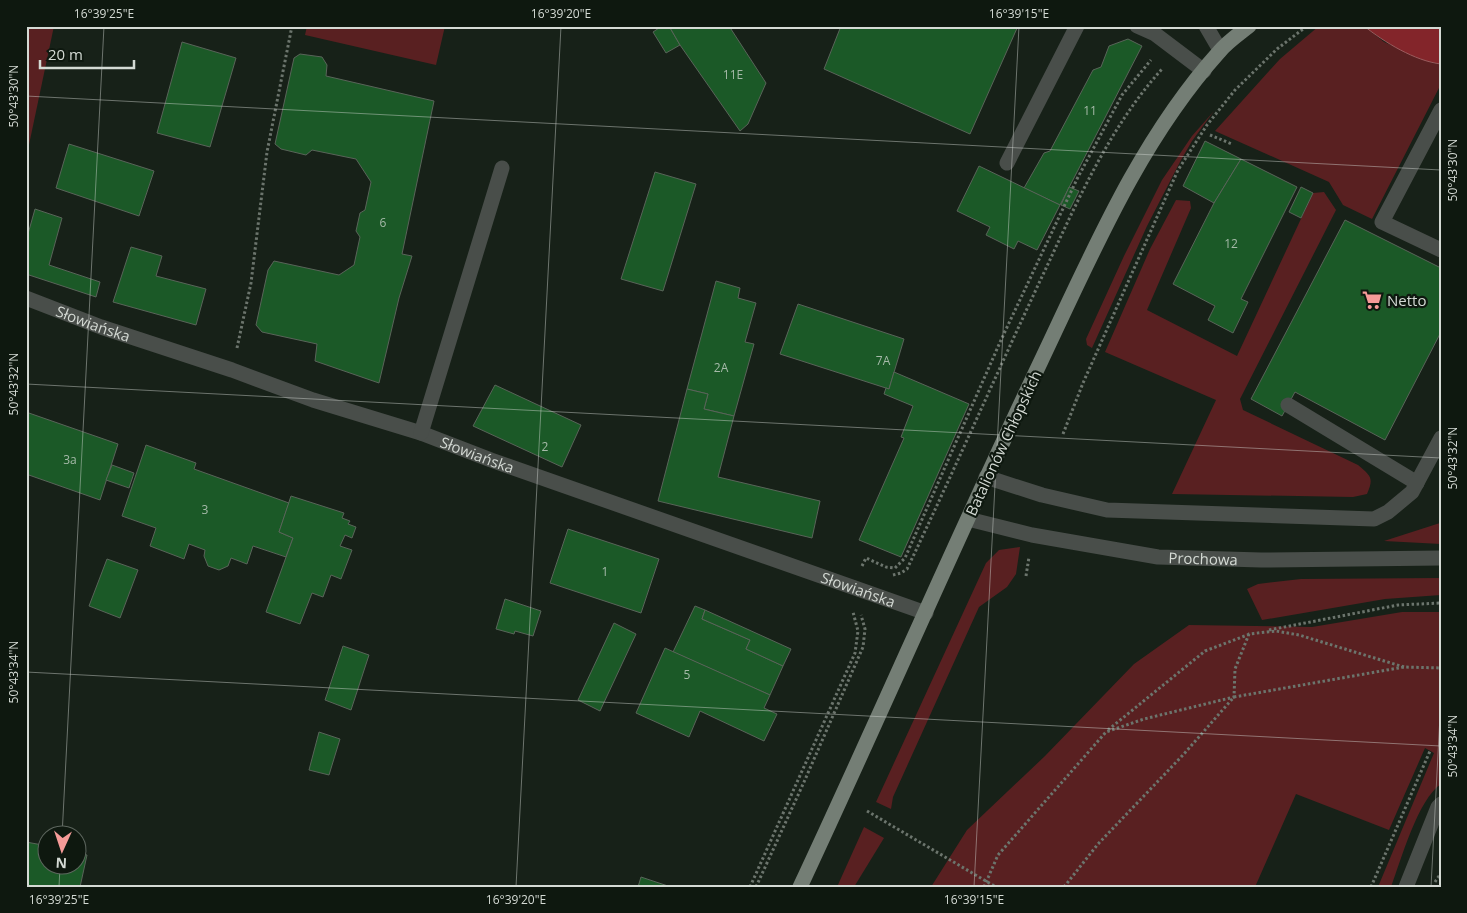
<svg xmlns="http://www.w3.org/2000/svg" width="1467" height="913" viewBox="0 0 1467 913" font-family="'Open Sans',sans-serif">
  <rect width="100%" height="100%" fill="#172118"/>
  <!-- green -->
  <g fill="#592021">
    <polygon points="26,26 54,26 26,159"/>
    <polygon points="307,26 445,26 436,65 305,35"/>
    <polygon points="1319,26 1364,26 1384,42 1432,63 1441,64 1441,84 1372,219 1343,205 1329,182 1215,131 1280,59"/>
    <polygon points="1214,111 1192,141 1181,160 1147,226 1092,348 1087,345 1086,339 1124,256 1162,180 1192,136"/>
    <path d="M1324 192 1336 210 1240 399 1243 410 1358 465C1371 476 1374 478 1367 494L1353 497 1172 494 1216 400 1105 352 1150 249 1176 200 1190 201 1191 208 1147 310 1237 356 1313 193Z"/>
    <polygon points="1440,523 1441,544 1384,541"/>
    <polygon points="1020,547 1016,574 1007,587 979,607 893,797 891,809 876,802 986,563 999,550"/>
    <polygon points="1441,578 1441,595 1385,599 1262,620 1247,589 1258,584 1301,579"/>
    <path d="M1402 612H1441V784C1418 799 1401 860 1391 887H1378L1434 753 1425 748 1389 830 1296 794 1255 887H931L967 830 1045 756 1134 664 1189 625 1312 627Z"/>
    <polygon points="864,827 884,838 854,887 837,887"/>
  </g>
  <!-- water -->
  <path fill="#83252a" stroke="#9b5b5d" d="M1364 26H1441V64C1415 61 1384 42 1364 26Z"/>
  <!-- building -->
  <g fill="#1b5927" stroke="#596459">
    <polygon points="662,26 669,26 680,45 666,53 653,32"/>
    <polygon points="669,26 729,26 766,83 748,124 740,131 680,45"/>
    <polygon points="841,26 1018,26 970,134 824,69"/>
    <polygon points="1128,39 1142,46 1060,205 1024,188 1044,153 1050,151 1093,70 1101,67 1109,46"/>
    <polygon points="182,42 236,58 210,147 157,133"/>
    <polygon points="300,54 322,57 327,65 326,76 434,101 402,254 412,256 399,298 379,383 315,361 317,344 262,332 256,325 268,270 274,261 339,275 354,265 360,237 356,231 360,213 365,210 371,182 356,159 312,150 306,155 281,149 275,144 294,58"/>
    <polygon points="1205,141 1241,159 1214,203 1183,186"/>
    <polygon points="69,144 154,171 139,216 56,188"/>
    <polygon points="1241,159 1297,187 1241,299 1248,302 1233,333 1208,320 1215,306 1173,284 1214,203"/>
    <polygon points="979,166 1060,205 1037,250 1018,241 1014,249 986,235 990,227 957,211"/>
    <polygon points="655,172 696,184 663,291 621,279"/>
    <polygon points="1069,187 1079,191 1070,209 1061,205"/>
    <polygon points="1301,187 1313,193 1301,218 1289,212"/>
    <polygon points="35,209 62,218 49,265 100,282 96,297 26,274 26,241"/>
    <polygon points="1345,220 1441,268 1441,332 1385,440 1295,392 1282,416 1251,399"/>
    <polygon points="131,247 162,256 156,276 206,289 196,325 113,302"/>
    <polygon points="716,281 740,288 738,298 756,303 745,342 754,344 734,416 704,409 708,394 687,389"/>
    <polygon points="798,304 904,339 889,389 780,354"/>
    <polygon points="894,372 969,404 901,557 859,540 904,438 901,437 913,406 884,394 886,388 889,389"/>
    <polygon points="495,385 581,425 562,467 473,426"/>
    <polygon points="687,389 708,394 704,409 734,416 718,477 820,501 812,538 658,501"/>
    <polygon points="26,412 118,444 100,500 26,474"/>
    <polygon points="146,445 196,463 194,469 289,503 279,532 293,538 286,557 253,546 247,564 231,558 228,566 219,570 208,566 204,556 205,550 189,544 184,559 150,546 156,528 122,516"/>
    <polygon points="112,465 134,473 129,488 106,480"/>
    <polygon points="291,496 344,513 342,518 350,521 348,524 356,527 352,538 345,535 340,546 352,550 341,579 331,575 323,597 312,593 300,624 266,612 293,538 279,532"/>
    <polygon points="568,529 659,559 641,613 550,583"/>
    <polygon points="107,559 138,570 120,618 89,606"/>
    <polygon points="505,599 541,611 533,636 515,631 514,634 496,629"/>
    <polygon points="695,606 705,610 702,619 750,640 746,649 783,666 770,695 673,652"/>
    <polygon points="705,610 791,649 783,666 746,649 750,640 702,619"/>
    <polygon points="614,623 636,634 600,711 578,700"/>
    <polygon points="343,646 369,655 351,710 325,700"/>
    <polygon points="665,648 770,695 764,708 777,714 764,741 700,711 689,737 636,713"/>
    <polygon points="319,732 340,739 329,775 309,770"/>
    <polygon points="26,842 48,846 48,866 78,866 78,853 87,855 80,887 26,887"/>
    <polygon points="641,877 671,887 638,887"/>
  </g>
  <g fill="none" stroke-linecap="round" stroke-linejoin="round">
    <!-- path -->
    <g stroke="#6c756d" stroke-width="3" stroke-dasharray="2.5 2.5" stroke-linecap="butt">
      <polyline points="1210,135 1232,144"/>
      <polyline points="237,348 251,283 267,152 292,26"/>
      <polyline points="1063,434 1083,383 1178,170 1207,125 1235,90 1277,49 1307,26"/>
      <polyline points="862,566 866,558 886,567 895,568 905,558 1001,340 1077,179 1122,95 1151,60"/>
      <path d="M893 575 901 573 907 569C953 473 995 377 1040 281 1075 207 1107 130 1162 69"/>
      <polyline points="1026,576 1029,557"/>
      <polyline points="1269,630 1398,605 1441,603"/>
      <polyline points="1108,730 1205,651 1250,634"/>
      <polyline points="867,811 996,887"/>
      <polyline points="1435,882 1441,873"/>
      <polyline points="750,887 855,653 858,631 853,612"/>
      <polyline points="756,887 804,782 863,647 865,629 861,615"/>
      <polyline points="984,887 998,855 1106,732 1144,719 1234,697 1235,669 1249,634 1276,631 1299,635 1404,667"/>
      <polyline points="1064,887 1098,844 1183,755 1234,697 1404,667 1441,668"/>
      <polyline points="1371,887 1430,751"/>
    </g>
    <!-- minor -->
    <g stroke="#494e4a" stroke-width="15">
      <polyline points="1137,26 1155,34 1204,71"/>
      <polyline points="1206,26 1220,50"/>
      <polyline points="1441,110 1382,222 1441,250"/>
      <polyline points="1007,163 1077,26"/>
      <path id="s1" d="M26 298 101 327 232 370 313 400 421 433 491 460 926 613"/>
      <polyline points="1288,405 1417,483"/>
      <polyline points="421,433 502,168"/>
      <polyline points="986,477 1042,495 1107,510 1374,519 1388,512 1412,492 1441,438"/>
      <path id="s2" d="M968 519 1032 535 1158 557 1261 560 1441 558"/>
      <polyline points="1406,887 1438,807 1441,804"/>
    </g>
    <!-- major -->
    <path stroke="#747e75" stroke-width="15" d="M800 887C882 712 958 535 1041 361 1092 254 1139 141 1219 52 1227 42 1239 34 1249 26"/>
  </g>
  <!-- ticks -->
  <path fill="none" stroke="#d4dad4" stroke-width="1" stroke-opacity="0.45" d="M26 96 1441 170M26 384 1441 458M26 672 1441 746M62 836 104 26M59 887 60 866M516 887 561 26M974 887 1019 26M1431 887 1441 697"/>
  <!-- icons -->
  <defs>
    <symbol id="supermarket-bare" viewBox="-9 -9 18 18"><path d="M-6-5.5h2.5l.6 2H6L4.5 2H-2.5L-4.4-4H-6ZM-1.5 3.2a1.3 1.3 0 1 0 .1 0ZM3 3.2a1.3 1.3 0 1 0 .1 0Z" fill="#f59b98" stroke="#0e180f" stroke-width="2.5" paint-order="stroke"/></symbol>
  </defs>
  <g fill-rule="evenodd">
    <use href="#supermarket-bare" x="1358" y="286" width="28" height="28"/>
  </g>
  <g text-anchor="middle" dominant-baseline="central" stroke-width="4.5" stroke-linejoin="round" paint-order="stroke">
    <!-- number labels -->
    <g font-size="12" fill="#a6baa9">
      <text x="733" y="74">11E</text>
      <text x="1090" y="110">11</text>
      <text x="383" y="222">6</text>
      <text x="1231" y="243">12</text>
      <text x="883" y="360">7A</text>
      <text x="721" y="367">2A</text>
      <text x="545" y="446">2</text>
      <text x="70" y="459">3a</text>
      <text x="205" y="509">3</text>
      <text x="605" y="571">1</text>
      <text x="687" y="674">5</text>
    </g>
    <!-- poi labels -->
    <g font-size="15" fill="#d4dad4" stroke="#0e180f" text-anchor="start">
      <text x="1387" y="300">Netto</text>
    </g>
    <!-- street labels -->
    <g font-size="15" fill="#d4dad4" stroke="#0e180f">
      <text stroke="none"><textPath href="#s1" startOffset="72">Słowiańska</textPath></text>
      <text transform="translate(1003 443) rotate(-65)">Batalionów Chłopskich</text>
      <text stroke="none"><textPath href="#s1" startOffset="478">Słowiańska</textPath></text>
      <text stroke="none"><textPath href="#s2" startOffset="239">Prochowa</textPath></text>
      <text stroke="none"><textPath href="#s1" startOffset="882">Słowiańska</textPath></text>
    </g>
  </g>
  <!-- border -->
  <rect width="1467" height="913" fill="none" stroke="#0e180f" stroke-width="55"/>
  <!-- north arrow -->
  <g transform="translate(62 850) rotate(183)"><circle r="24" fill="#0e180f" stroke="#5d665e"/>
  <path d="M0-4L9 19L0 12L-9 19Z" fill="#f59b98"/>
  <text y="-8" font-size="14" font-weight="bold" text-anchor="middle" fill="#d4dad4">N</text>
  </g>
  <!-- scale -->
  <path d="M40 60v8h94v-8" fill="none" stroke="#d4dad4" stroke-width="2.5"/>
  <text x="48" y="60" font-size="15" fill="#d4dad4" stroke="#0e180f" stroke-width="4" paint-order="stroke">20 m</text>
  <rect x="28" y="28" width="1412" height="858" fill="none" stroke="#d4dad4" stroke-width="2"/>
  <g font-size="12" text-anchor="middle" fill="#d4dad4">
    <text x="104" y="18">16°39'25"E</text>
    <text x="561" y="18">16°39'20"E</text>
    <text x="1019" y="18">16°39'15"E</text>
    <text transform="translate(14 96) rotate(-90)" y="4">50°43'30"N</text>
    <text transform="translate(1453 170) rotate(-90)" y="4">50°43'30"N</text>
    <text transform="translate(14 384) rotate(-90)" y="4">50°43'32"N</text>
    <text transform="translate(1453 458) rotate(-90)" y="4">50°43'32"N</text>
    <text transform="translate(14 672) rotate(-90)" y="4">50°43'34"N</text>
    <text transform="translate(1453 746) rotate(-90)" y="4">50°43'34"N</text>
    <text x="59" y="904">16°39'25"E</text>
    <text x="516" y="904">16°39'20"E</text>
    <text x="974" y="904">16°39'15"E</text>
  </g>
</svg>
